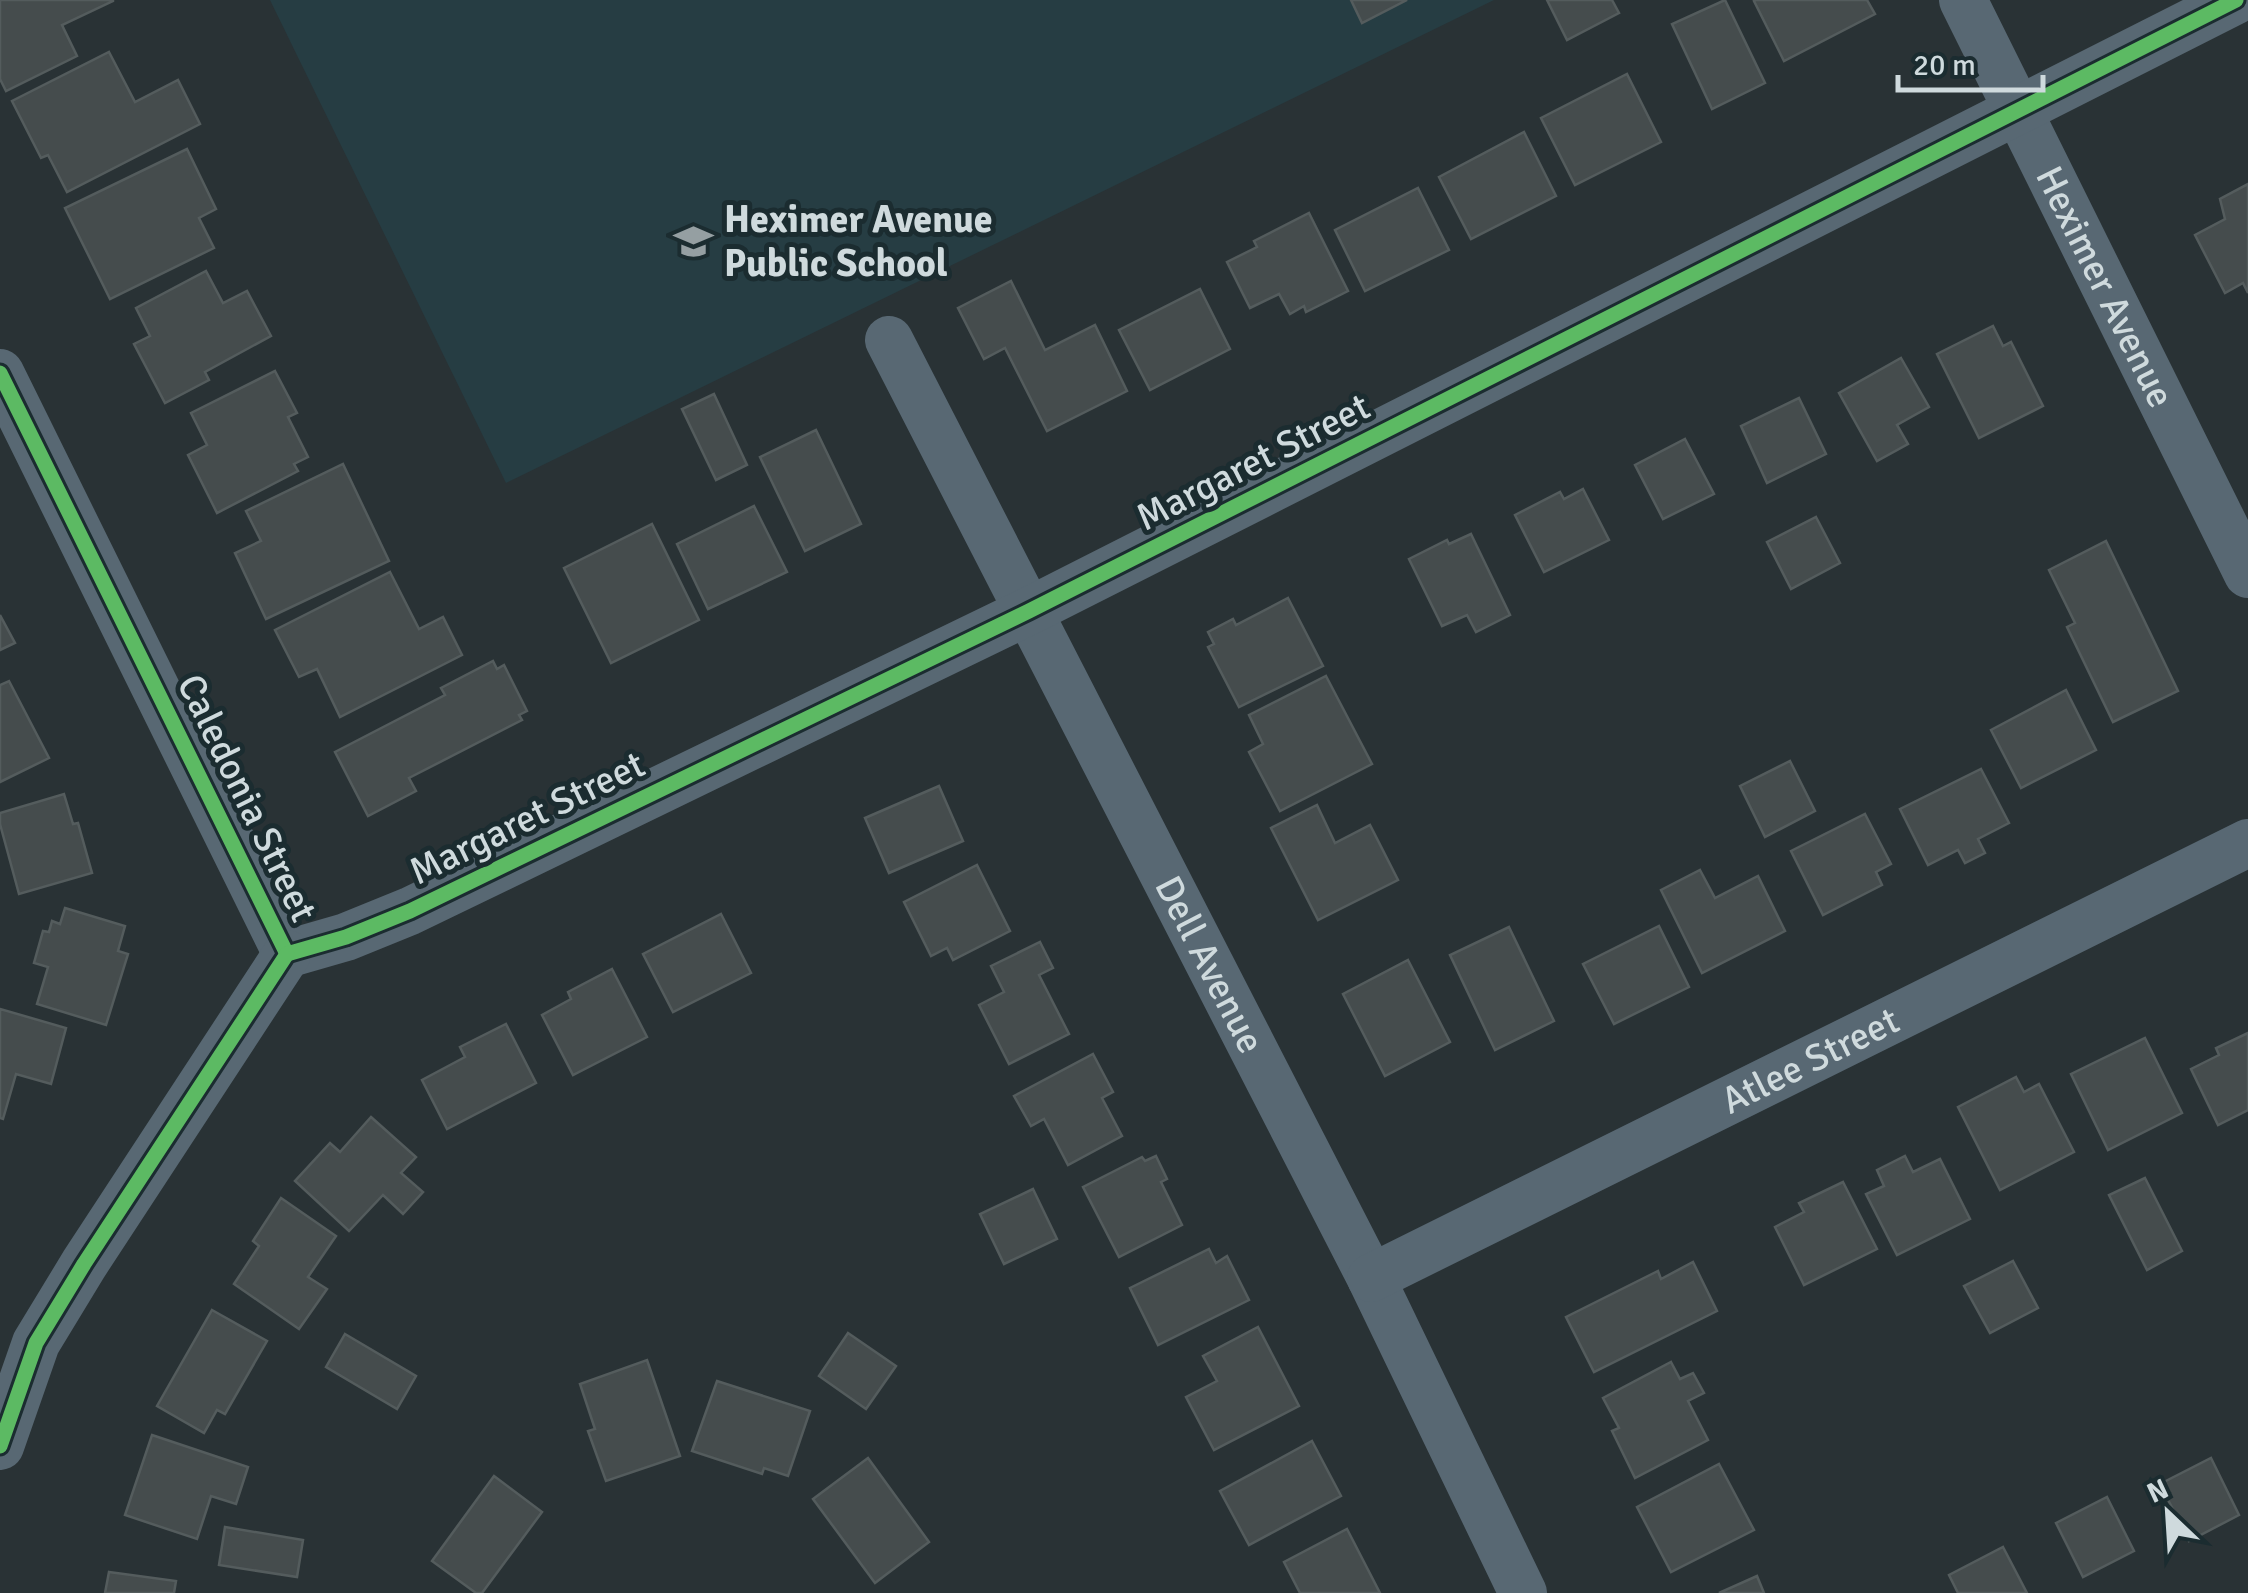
<svg xmlns="http://www.w3.org/2000/svg" width="2248" height="1593" viewBox="0 0 2248 1593" font-family="Signika,sans-serif">
  <rect width="100%" height="100%" fill="#293235"/>
  <!-- built -->
  <polygon fill="#263d43" points="270,0 1494,0 506,483"/>
  <!-- building -->
  <g fill="#454c4d" stroke="#545c5d" stroke-width="2.5">
    <polygon points="0,0 113,0 113,1 62,25 77,56 6,91 0,79"/>
    <polygon points="1351,0 1407,0 1362,23"/>
    <polygon points="1547,0 1612,0 1619,13 1567,40"/>
    <polygon points="1725,0 1765,83 1712,109 1672,24"/>
    <polygon points="1756,0 1867,0 1875,14 1784,61 1754,1"/>
    <polygon points="109,52 135,102 178,80 200,124 67,192 48,155 41,158 12,101"/>
    <polygon points="1627,74 1661,142 1575,185 1541,118"/>
    <polygon points="1524,132 1556,196 1471,239 1439,177"/>
    <polygon points="187,149 216,209 199,218 214,248 110,299 65,208"/>
    <polygon points="2248,184 2248,293 2243,283 2225,293 2195,235 2225,219 2220,199"/>
    <polygon points="1418,188 1449,250 1365,291 1335,230"/>
    <polygon points="1309,213 1348,291 1306,312 1304,306 1290,314 1279,294 1250,308 1227,262 1257,247 1254,241"/>
    <polygon points="206,271 223,303 247,291 271,336 205,372 209,380 165,403 134,344 150,336 136,308"/>
    <polygon points="1011,281 1045,350 1095,325 1127,391 1047,431 1005,348 984,359 958,308"/>
    <polygon points="1200,289 1230,349 1150,390 1119,330"/>
    <polygon points="1993,326 2003,346 2011,342 2043,406 1979,438 1937,354"/>
    <polygon points="1901,358 1929,407 1897,425 1908,444 1877,461 1839,393"/>
    <polygon points="275,371 297,413 288,417 308,457 294,464 298,471 217,513 188,455 207,445 191,413"/>
    <polygon points="714,394 747,465 716,480 682,409"/>
    <polygon points="1799,398 1826,454 1767,483 1741,426"/>
    <polygon points="816,430 861,524 805,551 760,457"/>
    <polygon points="1685,439 1714,494 1663,519 1635,465"/>
    <polygon points="343,464 389,561 266,619 235,553 261,541 246,511"/>
    <polygon points="1583,489 1609,540 1544,572 1515,515 1560,492 1564,499"/>
    <polygon points="754,506 787,572 708,609 677,544"/>
    <polygon points="1816,517 1840,563 1791,589 1767,542"/>
    <polygon points="652,524 699,620 611,663 564,568"/>
    <polygon points="1471,534 1510,615 1476,632 1467,615 1442,626 1409,559 1447,540 1449,544"/>
    <polygon points="2106,541 2178,691 2113,722 2067,627 2075,623 2049,570"/>
    <polygon points="390,572 419,629 443,617 462,655 340,717 317,669 299,677 275,630"/>
    <polygon points="1288,598 1323,666 1239,707 1208,647 1214,644 1208,632 1233,619 1236,625"/>
    <polygon points="0,615 15,643 0,650"/>
    <polygon points="493,661 497,669 504,665 527,711 519,715 522,720 409,778 416,791 368,816 335,752 445,695 441,688"/>
    <polygon points="1326,676 1372,764 1280,811 1249,752 1263,744 1249,715"/>
    <polygon points="9,681 49,758 0,782 0,685"/>
    <polygon points="2066,690 2096,750 2021,788 1991,730"/>
    <polygon points="1790,761 1815,811 1765,837 1740,786"/>
    <polygon points="1981,769 2009,823 1978,839 1985,853 1965,863 1958,850 1928,865 1900,809"/>
    <polygon points="939,786 963,841 889,873 865,818"/>
    <polygon points="64,794 73,824 78,823 92,873 19,894 0,824 0,813"/>
    <polygon points="1317,805 1335,843 1370,825 1398,880 1318,920 1271,828"/>
    <polygon points="1865,814 1891,864 1876,872 1882,885 1823,915 1791,851"/>
    <polygon points="977,865 1010,931 953,960 947,948 931,956 904,902"/>
    <polygon points="1700,870 1715,898 1758,876 1785,931 1702,973 1661,890"/>
    <polygon points="65,908 125,926 118,951 128,954 106,1025 37,1004 48,967 34,963 43,931 49,932 52,921 60,924"/>
    <polygon points="721,914 751,973 673,1012 643,954"/>
    <polygon points="1659,926 1689,987 1614,1024 1583,964"/>
    <polygon points="1509,927 1554,1021 1495,1050 1450,955"/>
    <polygon points="1040,942 1053,968 1039,975 1069,1034 1009,1064 979,1005 1004,992 991,966"/>
    <polygon points="1408,960 1450,1042 1385,1076 1343,994"/>
    <polygon points="612,969 647,1037 573,1075 542,1015 571,999 568,992"/>
    <polygon points="0,1009 66,1028 51,1084 16,1074 3,1119 0,1118"/>
    <polygon points="506,1024 536,1083 447,1129 422,1080 465,1057 460,1047"/>
    <polygon points="2248,1033 2248,1110 2218,1125 2191,1069 2219,1055 2216,1048"/>
    <polygon points="2145,1038 2182,1113 2108,1150 2071,1074"/>
    <polygon points="1093,1054 1113,1092 1102,1098 1122,1136 1068,1165 1044,1119 1031,1126 1014,1096"/>
    <polygon points="2016,1077 2024,1092 2039,1084 2074,1152 2000,1190 1958,1107"/>
    <polygon points="371,1117 416,1157 401,1173 423,1192 403,1214 383,1195 349,1231 295,1181 330,1143 340,1152"/>
    <polygon points="1156,1156 1167,1179 1161,1182 1182,1225 1119,1257 1083,1187 1142,1157 1145,1161"/>
    <polygon points="1905,1156 1913,1172 1940,1159 1970,1219 1897,1255 1866,1194 1884,1186 1877,1170"/>
    <polygon points="2145,1178 2182,1251 2147,1270 2109,1195"/>
    <polygon points="1843,1182 1877,1249 1804,1285 1775,1227 1804,1212 1799,1203"/>
    <polygon points="1033,1189 1057,1239 1004,1264 980,1214"/>
    <polygon points="281,1198 336,1236 308,1277 327,1289 299,1329 234,1284 259,1246 253,1241"/>
    <polygon points="1209,1249 1216,1263 1227,1256 1249,1300 1158,1345 1130,1288"/>
    <polygon points="2013,1261 2038,1308 1990,1333 1964,1286"/>
    <polygon points="1693,1262 1717,1311 1594,1372 1566,1317 1658,1271 1661,1279"/>
    <polygon points="212,1310 267,1341 225,1414 217,1410 204,1433 157,1406"/>
    <polygon points="1258,1327 1299,1406 1214,1450 1186,1397 1217,1381 1203,1356"/>
    <polygon points="848,1333 896,1366 866,1409 819,1376"/>
    <polygon points="345,1334 416,1376 397,1409 326,1367"/>
    <polygon points="647,1360 680,1456 606,1481 588,1431 595,1429 580,1384"/>
    <polygon points="1671,1362 1680,1379 1693,1373 1704,1393 1688,1401 1708,1440 1635,1478 1612,1431 1619,1428 1603,1398"/>
    <polygon points="717,1381 810,1411 788,1476 764,1468 762,1474 692,1451"/>
    <polygon points="152,1435 248,1467 236,1504 211,1496 197,1539 125,1515"/>
    <polygon points="1312,1441 1341,1496 1249,1545 1220,1491"/>
    <polygon points="868,1458 929,1542 875,1583 813,1499"/>
    <polygon points="2211,1458 2239,1515 2189,1541 2160,1484"/>
    <polygon points="1719,1464 1754,1530 1671,1572 1637,1507"/>
    <polygon points="494,1476 542,1512 482,1593 476,1593 432,1561"/>
    <polygon points="2107,1497 2134,1551 2083,1577 2056,1523"/>
    <polygon points="225,1527 303,1540 297,1577 219,1565"/>
    <polygon points="1347,1529 1380,1593 1300,1593 1284,1562"/>
    <polygon points="2003,1547 2027,1593 1958,1593 1949,1575"/>
    <polygon points="109,1572 176,1581 174,1593 105,1593"/>
    <polygon points="1757,1576 1764,1593 1719,1593"/>
  </g>
  <g fill="none" stroke-linecap="round" stroke-linejoin="round">
    <!-- street -->
    <g stroke="#586873" stroke-width="48">
      <path id="s1" d="M1963 0 2248 574"/>
      <path id="s2" d="M889 340 1371 1278 1523 1593"/>
      <polyline points="0,373 287,954"/>
      <polyline points="287,954 346,937 410,911 1029,611 2236,0"/>
      <path id="s3" d="M1371 1278 2248 843"/>
      <polyline points="0,1446 36,1343 84,1264 287,954"/>
    </g>
    <defs>
      <g id="cycleway">
        <polyline points="0,373 287,954"/>
        <polyline points="287,954 346,937 410,911 1029,611 2236,0"/>
        <polyline points="0,1446 36,1343 84,1264 287,954"/>
      </g>
    </defs>
    <!-- cycleway casing -->
    <use href="#cycleway" stroke="#1b2c30" stroke-width="21"/>
    <!-- cycleway -->
    <use href="#cycleway" stroke="#5cba63" stroke-width="15"/>
  </g>
  <!-- icons -->
  <defs>
    <symbol id="school-bare" viewBox="-9 -9 18 18"><path d="M0-5L7-2L0 1L-7-2ZM-4 1L0 2.5L4 1V4Q0 6-4 4Z" fill="#959fa2" stroke="#1b2c30" stroke-width="2.5" paint-order="stroke"/></symbol>
  </defs>
  <g fill-rule="evenodd">
    <use href="#school-bare" x="666" y="214" width="55" height="55"/>
  </g>
  <g text-anchor="middle" dominant-baseline="central" stroke-width="10" stroke-linejoin="round" paint-order="stroke">
    <!-- poi labels -->
    <g font-size="38" font-weight="bold" fill="#cfdadd" stroke="#1b2c30" text-anchor="start">
      <text x="724" y="219">Heximer Avenue<tspan x="724" dy="44">Public School</tspan></text>
    </g>
    <!-- street labels -->
    <g font-size="38" fill="#cfdadd" stroke="#1b2c30">
      <text stroke="none"><textPath href="#s1" startOffset="320">Heximer Avenue</textPath></text>
      <text transform="translate(1253 462) rotate(-27)">Margaret Street</text>
      <text transform="translate(247 798) rotate(64)">Caledonia Street</text>
      <text transform="translate(527 818) rotate(-26)">Margaret Street</text>
      <text stroke="none"><textPath href="#s2" startOffset="702">Dell Avenue</textPath></text>
      <text stroke="none"><textPath href="#s3" startOffset="490">Atlee Street</textPath></text>
    </g>
  </g>
  <!-- north arrow -->
  <g transform="translate(2168 1513) rotate(335)" stroke="#1b2c30" stroke-width="8" paint-order="stroke">
  <path d="M0-8L18 38L0 25L-18 38Z" fill="#cfdadd"/>
  <text y="-15" font-size="28" font-weight="bold" text-anchor="middle" fill="#cfdadd">N</text>
  </g>
  <!-- scale -->
  <path d="M1898 75v15h145v-15" fill="none" stroke="#cfdadd" stroke-width="5"/>
  <text x="1913" y="75" font-size="30" fill="#cfdadd" stroke="#1b2c30" stroke-width="8" paint-order="stroke">20 m</text>
</svg>
